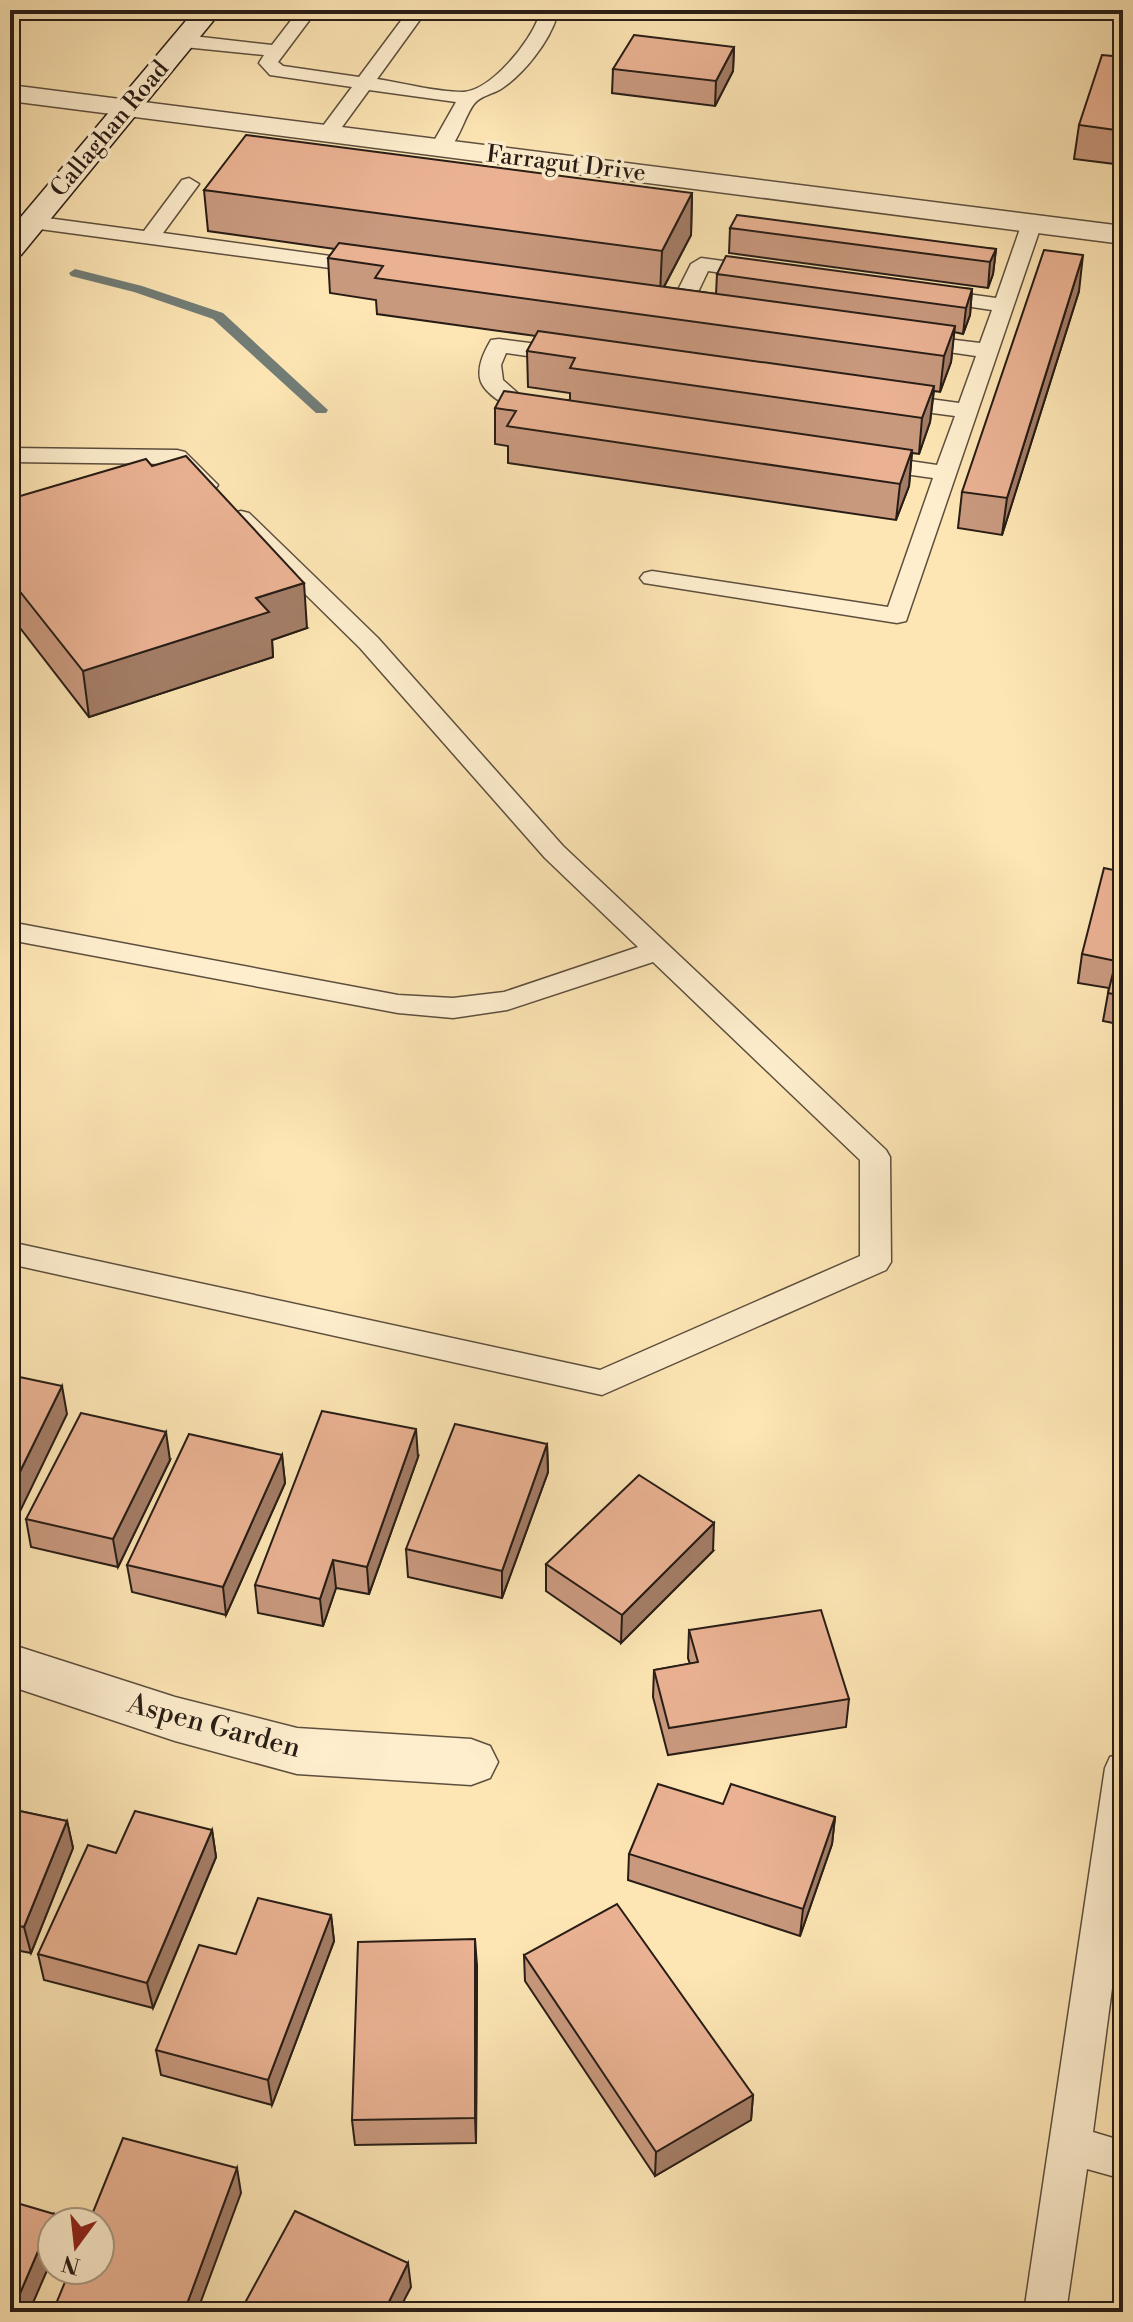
<svg xmlns="http://www.w3.org/2000/svg" width="1133" height="2322" viewBox="0 0 1133 2322" font-family="'Libre Bodoni',serif">
  <rect width="100%" height="100%" fill="#fde5b4"/>
  <filter id="stains"><feTurbulence type="fractalNoise" baseFrequency=".0025" numOctaves="4"/><feColorMatrix values="0 0 0 0 .2 0 0 0 0 .09 0 0 0 0 .02 0 0 0 .5 -.17"/></filter>
  <radialGradient id="worn" r=".72"><stop offset=".6" stop-color="#630" stop-opacity="0"/><stop offset="1" stop-color="#630" stop-opacity=".3"/></radialGradient>
  <g fill="none" stroke-linecap="round" stroke-linejoin="round">
    <!-- stream -->
    <polygon fill="#727d77" fill-rule="evenodd" points="75,269 142,286 223,313 328,410 326,413 316,413 213,319 134,292 71,276 69,273"/>
    <defs>
      <g id="service">
        <path d="M299 10H317L278 62 283 66 359 77 409 10H427L377 79C404 83 435 92 463 92 491 91 531 41 539 16L535 10H553L557 16C549 42 524 74 501 89 493 94 480 96 474 104 463 118 458 149 440 154L430 148 456 102 369 90 334 138 327 140 317 134 352 87 270 75 259 63 264 55 184 47 175 41 184 35 272 45Z"/>
        <polygon points="189,178 199,184 163,233 367,261 377,267 367,273 32,228 22,222 32,216 144,231 182,180"/>
        <polygon points="1032,217 1042,223 906,621 897,623 644,583 640,578 644,573 652,571 888,607 933,478 869,469 861,467 858,462 861,457 869,455 937,465 955,416 894,408 883,401 894,394 959,403 976,356 914,347 903,341 914,335 980,343 992,310 931,301 920,295 931,289 996,298 1022,223"/>
        <polygon points="701,258 760,266 770,272 760,278 708,271 687,315 671,315 668,310 691,264"/>
        <path d="M499 339 569 348 580 355 569 362 506 353 501 365 503 380 520 395 545 406 548 411 545 416C528 420 488 399 481 382 476 368 484 352 491 340Z"/>
        <polygon points="10,448 177,450 185,452 218,485 214,490 198,490 171,464 10,462"/>
        <polygon points="241,511 249,513 378,638 563,846 886,1150 890,1157 891,1262 886,1270 602,1395 10,1264 10,1242 600,1370 860,1256 860,1160 653,962 507,1010 453,1018 398,1013 10,940 10,922 398,995 453,998 504,992 638,947 545,858 360,648 233,523 229,518 233,513"/>
        <polygon points="1123,1753 1123,1905 1093,2132 1123,2141 1123,2179 1087,2169 1066,2312 1024,2312 1105,1768 1110,1757"/>
      </g>
      <g id="minor">
        <polygon points="10,85 1123,226 1123,244 10,101"/>
        <polygon points="10,1644 175,1697 297,1728 471,1739 490,1746 498,1762 490,1778 471,1785 297,1774 175,1741 10,1686"/>
      </g>
      <polygon id="secondary" points="195,10 222,10 21,255 10,258 10,230"/>
    </defs>
    <!-- service casing -->
    <use href="#service" stroke="#5d4f3e" stroke-width="3"/>
    <!-- minor casing -->
    <use href="#minor" stroke="#5d4f3e" stroke-width="3"/>
    <!-- secondary casing -->
    <use href="#secondary" stroke="#281d16" stroke-width="3"/>
    <!-- service -->
    <use href="#service" fill="#feeece" fill-rule="evenodd"/>
    <!-- minor -->
    <use href="#minor" fill="#feeece" fill-rule="evenodd"/>
    <!-- secondary -->
    <use href="#secondary" fill="#feeece" fill-rule="evenodd"/>
  </g>
  <!-- wall -->
  <g fill="#c9997e" stroke="#281d16" stroke-width="2">
    <polygon points="1005,10 1089,10 1088,18"/>
    <polygon points="734,47 733,71 715,106 612,93 613,69"/>
    <polygon points="1123,57 1123,165 1074,159 1079,125"/>
    <polygon points="204,190 692,193 691,235 664,287 716,294 717,274 972,289 970,315 963,334 954,332 951,362 940,392 934,391 930,422 919,454 912,453 909,486 896,520 508,463 508,446 495,444 495,408 570,400 570,393 528,387 527,351 536,336 377,314 376,300 330,293 328,258 335,249 208,231"/>
    <polygon points="730,228 996,249 993,274 988,288 729,253"/>
    <polygon points="1079,291 1002,535 958,528 962,492"/>
    <polygon points="10,499 307,628 272,640 273,657 89,717 10,615"/>
    <polygon points="1123,872 1123,1025 1103,1021 1109,988 1078,983 1082,954"/>
    <polygon points="547,1444 548,1472 502,1598 408,1577 406,1549"/>
    <polygon points="282,1455 285,1483 226,1615 132,1592 127,1565"/>
    <polygon points="418,1457 369,1594 336,1588 323,1626 258,1613 255,1585"/>
    <polygon points="170,1460 118,1567 31,1547 26,1519"/>
    <polygon points="713,1551 621,1643 546,1591 546,1564"/>
    <polygon points="689,1630 849,1699 846,1727 668,1755 653,1697 654,1670 690,1664 688,1658"/>
    <polygon points="723,1804 835,1817 832,1844 800,1936 628,1880 629,1854"/>
    <polygon points="10,1809 67,1821 73,1848 31,1953 10,1949"/>
    <polygon points="212,1830 216,1857 153,2008 44,1980 38,1954 116,1853"/>
    <polygon points="331,1915 334,1941 272,2105 161,2075 156,2050 236,1954"/>
    <polygon points="524,1955 753,2095 751,2120 655,2176 525,1981"/>
    <polygon points="477,1966 476,2143 355,2145 352,2120"/>
  </g>
  <!-- shaded-wall -->
  <g fill="#a47d67" stroke="#281d16" stroke-width="2">
    <polygon points="734,47 733,71 715,106 716,81"/>
    <polygon points="692,193 691,235 660,294 662,251"/>
    <polygon points="996,249 993,274 988,288 990,262"/>
    <polygon points="1083,255 1079,291 1002,535 1007,498"/>
    <polygon points="972,289 970,315 963,334 966,308"/>
    <polygon points="955,326 951,362 940,392 944,356"/>
    <polygon points="934,386 930,422 919,454 922,418"/>
    <polygon points="912,450 909,486 896,520 900,484"/>
    <polygon points="304,583 307,628 272,640 273,657 89,717 83,671 256,598"/>
    <polygon points="62,1386 67,1414 10,1532 10,1492"/>
    <polygon points="416,1429 418,1457 369,1594 367,1567"/>
    <polygon points="166,1432 170,1460 118,1567 113,1539"/>
    <polygon points="547,1444 548,1472 502,1598 502,1571"/>
    <polygon points="282,1455 285,1483 226,1615 223,1587"/>
    <polygon points="714,1523 713,1551 621,1643 622,1615"/>
    <polygon points="333,1560 336,1588 323,1626 320,1599"/>
    <polygon points="835,1817 832,1844 800,1936 803,1909"/>
    <polygon points="67,1821 73,1848 31,1953 24,1927"/>
    <polygon points="212,1830 216,1857 153,2008 147,1983"/>
    <polygon points="331,1915 334,1941 272,2105 268,2080"/>
    <polygon points="475,1939 477,1966 476,2143 475,2118"/>
    <polygon points="753,2095 751,2120 655,2176 656,2152"/>
    <polygon points="237,2168 241,2193 197,2312 184,2312"/>
    <polygon points="54,2214 57,2222 52,2222 52,2259 29,2312 12,2312"/>
    <polygon points="408,2263 411,2287 398,2312 384,2312"/>
  </g>
  <!-- building -->
  <g fill="#eab293" stroke="#281d16" stroke-width="2">
    <polygon points="634,35 734,47 716,81 613,69"/>
    <polygon points="1102,55 1123,57 1123,131 1079,125"/>
    <polygon points="246,135 692,193 662,251 204,190"/>
    <polygon points="737,215 996,249 990,262 730,228"/>
    <polygon points="339,243 955,326 944,356 375,278 383,266 328,258"/>
    <polygon points="1044,250 1083,255 1007,498 962,492"/>
    <polygon points="726,256 972,289 966,308 717,274"/>
    <polygon points="538,331 934,386 922,418 570,368 575,358 527,351"/>
    <polygon points="504,391 912,450 900,484 507,426 516,411 495,408"/>
    <polygon points="186,456 304,583 256,598 269,612 83,671 10,579 10,499 146,459 152,466"/>
    <polygon points="1104,868 1123,872 1123,996 1108,993 1116,961 1082,954"/>
    <polygon points="10,1375 62,1386 10,1492"/>
    <polygon points="322,1411 416,1429 367,1567 333,1560 320,1599 255,1585"/>
    <polygon points="81,1413 166,1432 113,1539 26,1519"/>
    <polygon points="455,1424 547,1444 502,1571 406,1549"/>
    <polygon points="189,1434 282,1455 223,1587 127,1565"/>
    <polygon points="639,1475 714,1523 622,1615 546,1564"/>
    <polygon points="821,1610 849,1699 669,1728 654,1670 698,1662 689,1630"/>
    <polygon points="658,1784 723,1804 731,1784 835,1817 803,1909 629,1854"/>
    <polygon points="10,1809 67,1821 24,1927 10,1924"/>
    <polygon points="135,1811 212,1830 147,1983 38,1954 88,1845 116,1853"/>
    <polygon points="258,1898 331,1915 268,2080 156,2050 199,1945 236,1954"/>
    <polygon points="617,1904 753,2095 656,2152 524,1955"/>
    <polygon points="475,1939 475,2118 352,2120 358,1942"/>
    <polygon points="123,2138 237,2168 184,2312 58,2312 53,2311 70,2270 100,2270 100,2222 89,2222"/>
    <polygon points="10,2201 54,2214 12,2312 10,2312"/>
    <polygon points="295,2211 408,2263 384,2312 240,2312"/>
  </g>
  <g text-anchor="middle" dominant-baseline="central" stroke-width="7" stroke-linejoin="round" paint-order="stroke">
    <!-- far-street labels -->
    <g font-size="24" fill="#281d16" stroke="#feeece">
      <text transform="translate(110 129) rotate(-50)">Callaghan Road</text>
      <text transform="translate(566 164) rotate(7)">Farragut Drive</text>
    </g>
    <!-- street labels -->
    <g font-size="28" fill="#281d16" stroke="#feeece">
      <text transform="translate(214 1726) rotate(15)">Aspen Garden</text>
    </g>
  </g>
  <!-- margin -->
  <rect width="1133" height="2322" fill="none" stroke="#fde5b4" stroke-width="40"/>
  <rect x="12" y="12" width="1109" height="2298" fill="none" stroke="#281d16" stroke-width="4"/>
  <rect x="20" y="20" width="1093" height="2282" fill="none" stroke="#281d16" stroke-width="2"/>
  <!-- north arrow -->
  <g transform="translate(76 2246) rotate(195)"><circle r="38" fill="#feeece" stroke="#a89a84" stroke-width="2"/>
  <path d="M0-6L14 30L0 20L-14 30Z" fill="#8f2418"/>
  <text y="-12" font-size="22" font-weight="bold" text-anchor="middle" fill="#281d16">N</text>
  </g>
  <rect width="100%" height="100%" filter="url(#stains)"/>
  <rect width="100%" height="100%" fill="url(#worn)"/>
</svg>
